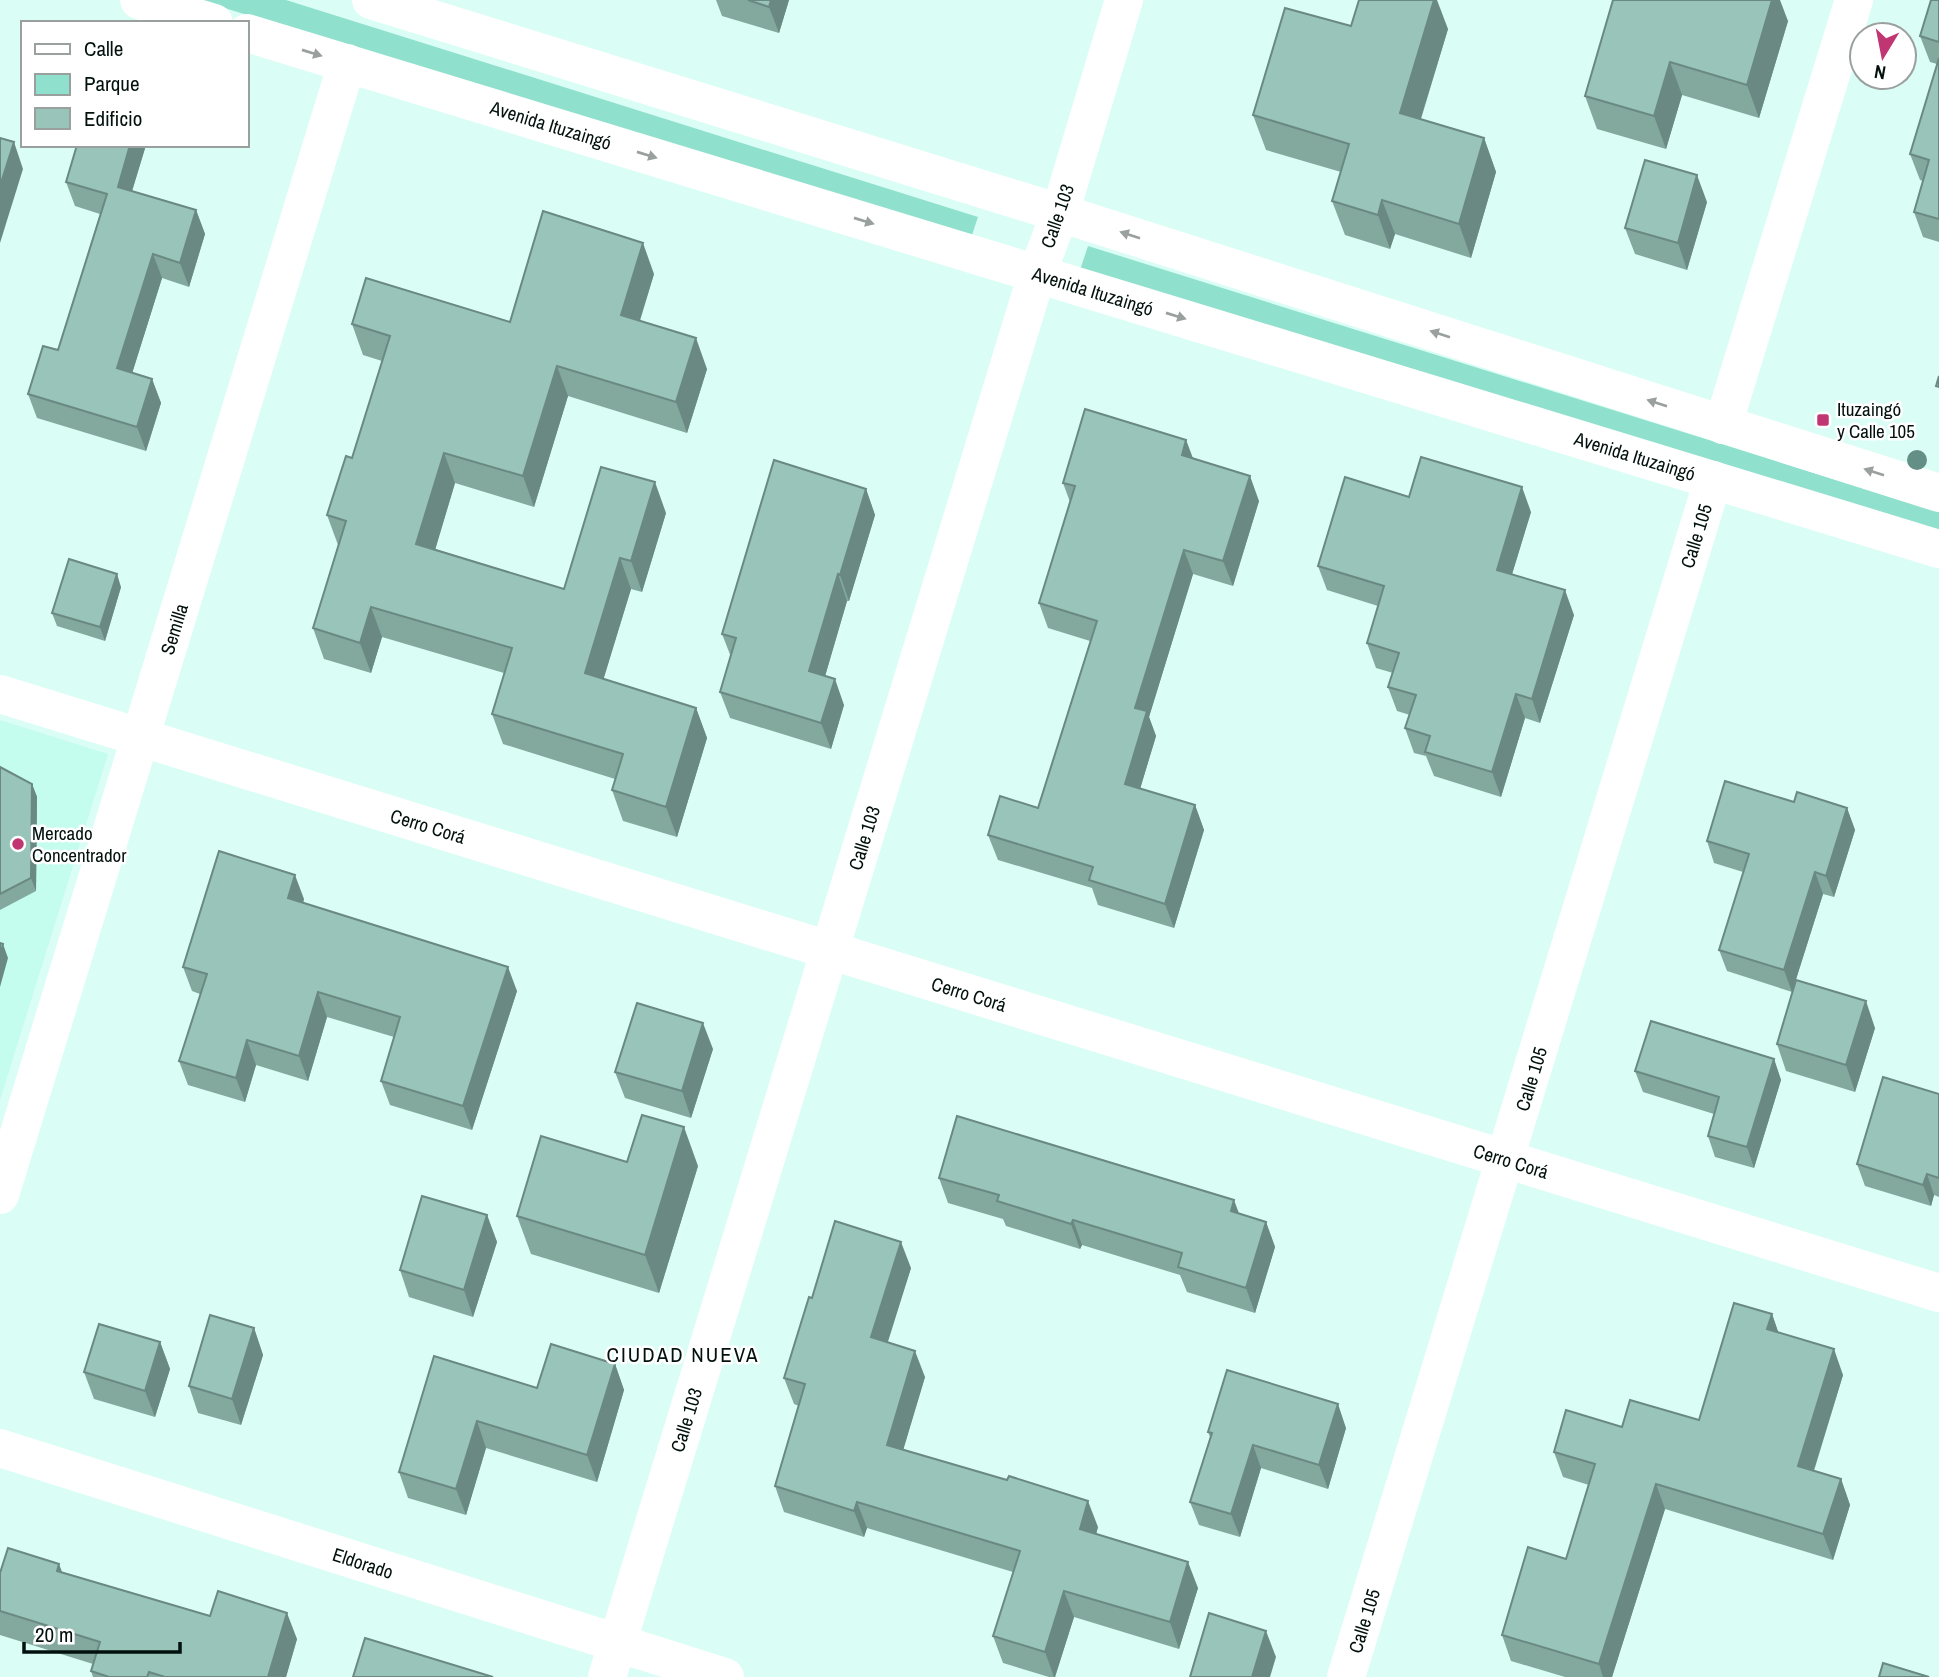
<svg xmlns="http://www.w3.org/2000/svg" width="1939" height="1677" viewBox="0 0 1939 1677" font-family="'Archivo Narrow',sans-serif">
  <rect width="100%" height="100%" fill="#dafef5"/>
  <!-- built -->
  <polygon fill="#c4fcee" points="0,720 108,754 0,1100"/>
  <!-- green -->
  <g fill="#8fe0cd">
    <polygon points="199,0 286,0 978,217 970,241"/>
    <polygon points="1088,246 1939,512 1939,539 1080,270"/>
  </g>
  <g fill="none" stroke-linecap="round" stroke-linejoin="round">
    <!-- minor -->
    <g stroke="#fff" stroke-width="38">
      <polyline points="1723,425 1854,0"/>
      <polyline points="0,694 1939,1293"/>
      <polyline points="0,1195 347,63"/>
      <polyline points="0,1448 725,1677"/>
      <polyline points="607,1677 1037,274 1060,213 1124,0"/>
      <polyline points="1346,1677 1713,480"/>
    </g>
    <!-- major -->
    <g stroke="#fff" stroke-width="38">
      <polyline points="139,0 214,23"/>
      <polyline points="371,0 1060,213 1939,493"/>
      <polyline points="247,33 1939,549"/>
    </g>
  </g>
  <!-- trees -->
  <circle fill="#648f86" cx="1917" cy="460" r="10"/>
  <!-- wall -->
  <g fill="#83a99f">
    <polygon points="716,0 789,0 779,33 722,16"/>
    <polygon points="1613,0 1788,21 1759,118 1682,95 1666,149 1597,129 1585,96"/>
    <polygon points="1939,0 1939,242 1923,237 1914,212 1923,181 1920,180 1910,154 1937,64 1930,62 1920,36"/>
    <polygon points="1351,26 1448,29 1421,119 1484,138 1496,172 1471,258 1395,234 1390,249 1345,235 1332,201 1341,172 1266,150 1253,115"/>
    <polygon points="77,145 146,145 132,191 196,210 205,234 189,287 162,278 132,373 152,379 161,403 146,451 37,418 28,394 58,350 100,214 75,206 66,182"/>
    <polygon points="1707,202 1687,270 1635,254 1625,228"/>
    <polygon points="654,274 640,321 707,369 687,433 568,396 534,507 455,483 435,549 564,589 666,513 642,592 631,589 603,679 696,708 707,738 677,837 623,821 612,790 615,779 503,744 492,714 504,673 382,637 371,673 324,659 313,628 338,545 327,515 352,458 382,361 363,355 352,324 510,322"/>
    <polygon points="1186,440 1193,458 1259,501 1233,586 1193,574 1149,717 1156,736 1140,789 1195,805 1204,830 1174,928 1098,905 1092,888 998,860 988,835 1038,808 1090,641 1048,628 1039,603 1070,502 1063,483"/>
    <polygon points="866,489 875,515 849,601 847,601 825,676 844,705 831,749 730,718 720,692 731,657 722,634"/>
    <polygon points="1409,497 1531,512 1512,574 1574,615 1540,723 1525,718 1501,797 1434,776 1426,756 1414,753 1405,728 1410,715 1397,711 1388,687 1393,673 1376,668 1367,643 1378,606 1327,590 1318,566"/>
    <polygon points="121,587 105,641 57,626 52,613"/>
    <polygon points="0,767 32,784 37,797 36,891 0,910"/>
    <polygon points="1794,802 1847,808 1855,830 1834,897 1823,894 1792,992 1727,971 1719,950 1743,872 1714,863 1707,841"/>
    <polygon points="304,899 303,903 517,991 472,1130 390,1105 381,1081 394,1037 327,1017 308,1081 256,1065 245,1102 188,1085 179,1061 200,994 192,991 183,967"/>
    <polygon points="1875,1028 1855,1092 1786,1071 1777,1044"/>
    <polygon points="713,1049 691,1118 625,1098 615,1072"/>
    <polygon points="1774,1059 1781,1080 1754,1168 1715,1157 1708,1136 1714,1114 1643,1092 1635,1071"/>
    <polygon points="1939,1094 1939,1197 1934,1195 1931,1206 1865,1186 1857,1164"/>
    <polygon points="627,1162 698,1166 659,1293 531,1254 517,1216"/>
    <polygon points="939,1178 1239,1214 1266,1222 1275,1247 1255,1313 1187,1292 1180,1275 1082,1245 1080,1249 1006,1226 1003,1219 948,1203"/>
    <polygon points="487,1215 497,1242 473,1317 409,1297 400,1270"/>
    <polygon points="911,1268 887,1342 925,1377 903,1449 1098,1527 1096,1534 1198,1588 1179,1649 1074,1617 1055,1677 1049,1677 1003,1663 993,1636 1013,1572 867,1528 864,1537 784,1512 775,1486 799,1406 794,1404 784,1378 812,1298"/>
    <polygon points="1772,1314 1778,1332 1843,1375 1814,1471 1841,1479 1850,1505 1833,1560 1665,1509 1612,1677 1565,1677 1511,1661 1502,1635 1566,1559 1589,1485 1563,1477 1554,1452 1622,1427 1699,1420"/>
    <polygon points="254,1328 263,1355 241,1425 198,1413 189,1386"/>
    <polygon points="160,1342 170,1369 155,1417 94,1399 84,1372"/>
    <polygon points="434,1356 537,1388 615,1364 624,1390 597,1482 486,1448 466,1515 408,1498 399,1472"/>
    <polygon points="1346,1428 1328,1489 1261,1468 1240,1537 1199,1525 1190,1502 1210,1437 1208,1432"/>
    <polygon points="0,1573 62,1573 210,1616 297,1639 286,1677 93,1677 91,1671 93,1664 0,1635"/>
  </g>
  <!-- shaded-wall -->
  <g fill="#6a8982">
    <polygon points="771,0 789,0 779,33 769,7"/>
    <polygon points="1434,0 1437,0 1448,29 1412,147 1400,113"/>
    <polygon points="1772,0 1780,0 1788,21 1759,118 1747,85"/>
    <polygon points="1670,62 1682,95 1666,149 1654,116"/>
    <polygon points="1484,138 1496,172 1471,258 1459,224"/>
    <polygon points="14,142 23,169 0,243 0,186"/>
    <polygon points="130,145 146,145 126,211 118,187"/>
    <polygon points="1697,175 1707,202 1687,270 1678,243"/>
    <polygon points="1382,200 1395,234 1390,249 1378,215"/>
    <polygon points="196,210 205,234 189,287 180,263"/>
    <polygon points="643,243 654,274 632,345 621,315"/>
    <polygon points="153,254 162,278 126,393 117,368"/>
    <polygon points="696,338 707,369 687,433 676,402"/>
    <polygon points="557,366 568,396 534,507 523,476"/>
    <polygon points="152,379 161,403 146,451 137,427"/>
    <polygon points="1186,440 1195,465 1182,455"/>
    <polygon points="444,453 455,483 428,574 416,544"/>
    <polygon points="1250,476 1259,501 1233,586 1223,561"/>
    <polygon points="655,482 666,513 642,592 631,561"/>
    <polygon points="1522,487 1531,512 1506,594 1497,570"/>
    <polygon points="866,489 875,515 849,601 840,575"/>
    <polygon points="1184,550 1193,574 1149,717 1156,736 1134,809 1125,784 1135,708"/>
    <polygon points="620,558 631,589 596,704 585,673"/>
    <polygon points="117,574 121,587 105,641 100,627"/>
    <polygon points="838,574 847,601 819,697 809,671"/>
    <polygon points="1565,590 1574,615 1540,723 1532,699"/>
    <polygon points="371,607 382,637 371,673 360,643"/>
    <polygon points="835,679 844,705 831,749 821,723"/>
    <polygon points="1516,694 1525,718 1501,797 1492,772"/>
    <polygon points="696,708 707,738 677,837 666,807"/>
    <polygon points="32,784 37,797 36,891 31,878"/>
    <polygon points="1195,805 1204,830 1174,928 1165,904"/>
    <polygon points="1847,808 1855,830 1834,897 1826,876"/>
    <polygon points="1815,872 1823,894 1792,992 1784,970"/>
    <polygon points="295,875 304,899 297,923 288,898"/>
    <polygon points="3,944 8,958 0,987 0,956"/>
    <polygon points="508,967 517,991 472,1130 463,1106"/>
    <polygon points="318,992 327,1017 308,1081 299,1056"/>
    <polygon points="1866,1001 1875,1028 1855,1092 1846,1065"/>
    <polygon points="703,1023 713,1049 691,1118 682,1091"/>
    <polygon points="247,1040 256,1065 245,1102 236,1078"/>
    <polygon points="1774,1059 1781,1080 1754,1168 1747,1147"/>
    <polygon points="684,1127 698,1166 659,1293 645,1255"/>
    <polygon points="1927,1174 1934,1195 1931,1206 1923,1185"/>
    <polygon points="1234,1200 1243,1224 1231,1211"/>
    <polygon points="487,1215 497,1242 473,1317 464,1290"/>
    <polygon points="1073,1220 1082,1245 1080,1249 1071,1224"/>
    <polygon points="1266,1222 1275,1247 1255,1313 1246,1288"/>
    <polygon points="901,1242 911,1268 881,1364 871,1337"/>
    <polygon points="1772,1314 1781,1340 1767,1329"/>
    <polygon points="254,1328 263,1355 241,1425 232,1399"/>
    <polygon points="160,1342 170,1369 155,1417 145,1391"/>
    <polygon points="1834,1349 1843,1375 1807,1492 1798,1466"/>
    <polygon points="915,1351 925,1377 897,1471 887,1445"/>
    <polygon points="615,1364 624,1390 597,1482 587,1455"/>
    <polygon points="1338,1404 1346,1428 1328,1489 1319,1465"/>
    <polygon points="477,1421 486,1448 466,1515 456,1489"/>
    <polygon points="1253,1445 1261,1468 1240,1537 1231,1514"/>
    <polygon points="1841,1479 1850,1505 1833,1560 1823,1534"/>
    <polygon points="1656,1484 1665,1509 1612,1677 1603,1677 1599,1664"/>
    <polygon points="1088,1501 1098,1527 1090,1556 1080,1529"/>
    <polygon points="857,1502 867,1528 864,1537 854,1511"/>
    <polygon points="1188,1562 1198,1588 1179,1649 1170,1622"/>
    <polygon points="59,1564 69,1590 57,1571"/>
    <polygon points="1064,1591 1074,1617 1055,1677 1054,1677 1045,1652"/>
    <polygon points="287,1613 297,1639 286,1677 268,1677"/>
    <polygon points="1266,1631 1276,1657 1270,1677 1252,1677"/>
  </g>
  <!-- building -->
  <g fill="#98c4b9" stroke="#6a8982" stroke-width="2">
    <polygon points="748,0 771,0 769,7"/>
    <polygon points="1359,0 1434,0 1400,113 1484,138 1459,224 1382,200 1378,215 1332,201 1349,144 1253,115 1285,8 1351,26"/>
    <polygon points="1613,0 1772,0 1747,85 1670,62 1654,116 1585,96"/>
    <polygon points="1931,0 1939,0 1939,42 1920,36"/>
    <polygon points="1939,58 1939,219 1914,212 1929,160 1910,154"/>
    <polygon points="0,138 14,142 0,186"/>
    <polygon points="77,145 130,145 118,187 196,210 180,263 153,254 117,368 152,379 137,427 28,394 43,346 58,350 107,194 66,182"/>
    <polygon points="1645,160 1697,175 1678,243 1625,228"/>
    <polygon points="543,211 643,243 621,315 696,338 676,402 557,366 523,476 444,453 416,544 564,589 601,467 655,482 631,561 620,558 585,673 696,708 666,807 612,790 623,754 492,714 512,648 371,607 360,643 313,628 346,521 327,515 346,456 352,458 390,336 352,324 366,278 510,322"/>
    <polygon points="1939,376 1939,387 1936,386"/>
    <polygon points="1085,409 1186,440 1182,455 1250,476 1223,561 1184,550 1135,708 1147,711 1125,784 1195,805 1165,904 1089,880 1093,867 988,835 1000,796 1038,808 1097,621 1039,603 1075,486 1063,483"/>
    <polygon points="1421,457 1522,487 1497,570 1565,590 1532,699 1516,694 1492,772 1425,752 1430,736 1405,728 1416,695 1388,687 1399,653 1367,643 1384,586 1318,566 1345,477 1409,497"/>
    <polygon points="774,460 866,489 840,575 838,574 809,671 835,679 821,723 720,692 736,638 722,634"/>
    <polygon points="69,559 117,574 100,627 52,613"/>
    <polygon points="0,767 32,784 31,878 0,894"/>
    <polygon points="1725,781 1794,802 1797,792 1847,808 1826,876 1815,872 1784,970 1719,950 1749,854 1707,841"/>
    <polygon points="219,851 295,875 288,898 508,967 463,1106 381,1081 400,1017 318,992 299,1056 247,1040 236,1078 179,1061 207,974 183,967"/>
    <polygon points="0,943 3,944 0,956"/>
    <polygon points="1796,980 1866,1001 1846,1065 1777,1044"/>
    <polygon points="637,1003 703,1023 682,1091 615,1072"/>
    <polygon points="1651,1021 1774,1059 1747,1147 1708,1136 1719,1097 1635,1071"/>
    <polygon points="1883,1077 1939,1094 1939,1178 1927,1174 1923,1185 1857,1164"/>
    <polygon points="642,1115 684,1127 645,1255 517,1216 541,1136 627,1162"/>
    <polygon points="957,1116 1234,1200 1231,1211 1266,1222 1246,1288 1178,1267 1182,1253 1073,1220 1071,1224 997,1201 999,1195 939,1178"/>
    <polygon points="422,1196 487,1215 464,1290 400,1270"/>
    <polygon points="835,1221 901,1242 871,1337 915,1351 887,1445 1007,1480 1009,1476 1088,1501 1080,1529 1188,1562 1170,1622 1064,1591 1045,1652 993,1636 1020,1551 857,1502 854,1511 775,1486 805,1384 784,1378 809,1297 812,1298"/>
    <polygon points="1734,1303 1772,1314 1767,1329 1834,1349 1798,1466 1841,1479 1823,1534 1656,1484 1599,1664 1502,1635 1528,1547 1566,1559 1595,1464 1554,1452 1566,1410 1622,1427 1630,1400 1699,1420"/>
    <polygon points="210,1315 254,1328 232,1399 189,1386"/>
    <polygon points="99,1324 160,1342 145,1391 84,1372"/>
    <polygon points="551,1344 615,1364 587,1455 477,1421 456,1489 399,1472 434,1356 537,1388"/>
    <polygon points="1227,1370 1338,1404 1319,1465 1253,1445 1231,1514 1190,1502 1212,1433 1208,1432"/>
    <polygon points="8,1548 59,1564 57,1571 210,1616 218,1591 287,1613 268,1677 165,1677 149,1672 147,1677 109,1677 91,1671 100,1642 0,1611 0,1573"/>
    <polygon points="1209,1613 1266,1631 1252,1677 1190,1677"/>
    <polygon points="365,1638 493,1677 353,1677"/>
    <polygon points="1883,1663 1929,1677 1879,1677"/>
  </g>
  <!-- one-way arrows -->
  <defs><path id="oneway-solid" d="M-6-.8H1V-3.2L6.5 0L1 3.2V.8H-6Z" transform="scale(1.75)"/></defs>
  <g fill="#9aa09e">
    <use href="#oneway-solid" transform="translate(312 53) rotate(17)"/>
    <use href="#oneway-solid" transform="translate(647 155) rotate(17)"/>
    <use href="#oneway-solid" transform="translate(864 221) rotate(17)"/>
    <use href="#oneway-solid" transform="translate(1130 235) rotate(-162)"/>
    <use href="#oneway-solid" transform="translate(1176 316) rotate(17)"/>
    <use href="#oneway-solid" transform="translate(1440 334) rotate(-162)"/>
    <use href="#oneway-solid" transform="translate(1657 403) rotate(-162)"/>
    <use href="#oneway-solid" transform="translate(1874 472) rotate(-162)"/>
  </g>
  <!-- markers -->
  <g fill="#bf3673" stroke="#fff" stroke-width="2.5">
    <rect x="1816" y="413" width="14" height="14" rx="3.5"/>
    <circle cx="18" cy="844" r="7"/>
  </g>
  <g text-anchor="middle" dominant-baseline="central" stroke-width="5" stroke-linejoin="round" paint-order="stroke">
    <!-- street labels -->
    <g font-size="19" fill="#02110d" stroke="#fff">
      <text transform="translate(551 125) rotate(17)">Avenida Ituzaingó</text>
      <text transform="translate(1057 216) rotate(-71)">Calle 103</text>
      <text transform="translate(1093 291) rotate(17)">Avenida Ituzaingó</text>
      <text transform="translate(1635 456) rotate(17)">Avenida Ituzaingó</text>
      <text transform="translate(1696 536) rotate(-73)">Calle 105</text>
      <text transform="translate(174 629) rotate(-73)">Semilla</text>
      <text transform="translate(428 826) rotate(17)">Cerro Corá</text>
      <text transform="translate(864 838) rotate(-73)">Calle 103</text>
      <text transform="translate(969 994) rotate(17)">Cerro Corá</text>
      <text transform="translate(1531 1079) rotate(-73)">Calle 105</text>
      <text transform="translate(1511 1161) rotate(17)">Cerro Corá</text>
      <text transform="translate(686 1420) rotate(-73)">Calle 103</text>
      <text transform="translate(363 1563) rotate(18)">Eldorado</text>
      <text transform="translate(1364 1621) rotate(-73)">Calle 105</text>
    </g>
    <!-- poi labels -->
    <g font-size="19" fill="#02110d" stroke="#fff" text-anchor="start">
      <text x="1837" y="409">Ituzaingó<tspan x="1837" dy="22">y Calle 105</tspan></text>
      <text x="32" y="833">Mercado<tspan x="32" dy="22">Concentrador</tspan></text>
    </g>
    <!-- neighbourhood labels -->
    <g font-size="21" letter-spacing="2" fill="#02110d" stroke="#fff">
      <text x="683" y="1354">CIUDAD NUEVA</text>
    </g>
  </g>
  <!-- legend -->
  <rect x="21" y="21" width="228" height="126" fill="#ffffff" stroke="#9aa09e" stroke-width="2"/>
  <rect x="35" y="44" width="35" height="10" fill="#ffffff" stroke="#9aa09e" stroke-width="2"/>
  <text x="84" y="56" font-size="21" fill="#02110d">Calle</text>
  <rect x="35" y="74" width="35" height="21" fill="#8fe0cd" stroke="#9aa09e" stroke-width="2"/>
  <text x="84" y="91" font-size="21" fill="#02110d">Parque</text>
  <rect x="35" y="108" width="35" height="21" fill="#98c4b9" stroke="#9aa09e" stroke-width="2"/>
  <text x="84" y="126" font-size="21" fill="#02110d">Edificio</text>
  <!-- north arrow -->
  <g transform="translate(1883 56) rotate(190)"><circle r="33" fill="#ffffff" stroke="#9aa09e" stroke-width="2"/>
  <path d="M0-5L12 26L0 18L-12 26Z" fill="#bf3673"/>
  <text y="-10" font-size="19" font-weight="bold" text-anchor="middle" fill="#02110d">N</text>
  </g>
  <!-- scale -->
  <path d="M24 1642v10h156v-10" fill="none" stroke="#02110d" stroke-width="3.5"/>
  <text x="35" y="1642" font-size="21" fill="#02110d" stroke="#ffffff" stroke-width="5" paint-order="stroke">20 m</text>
</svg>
